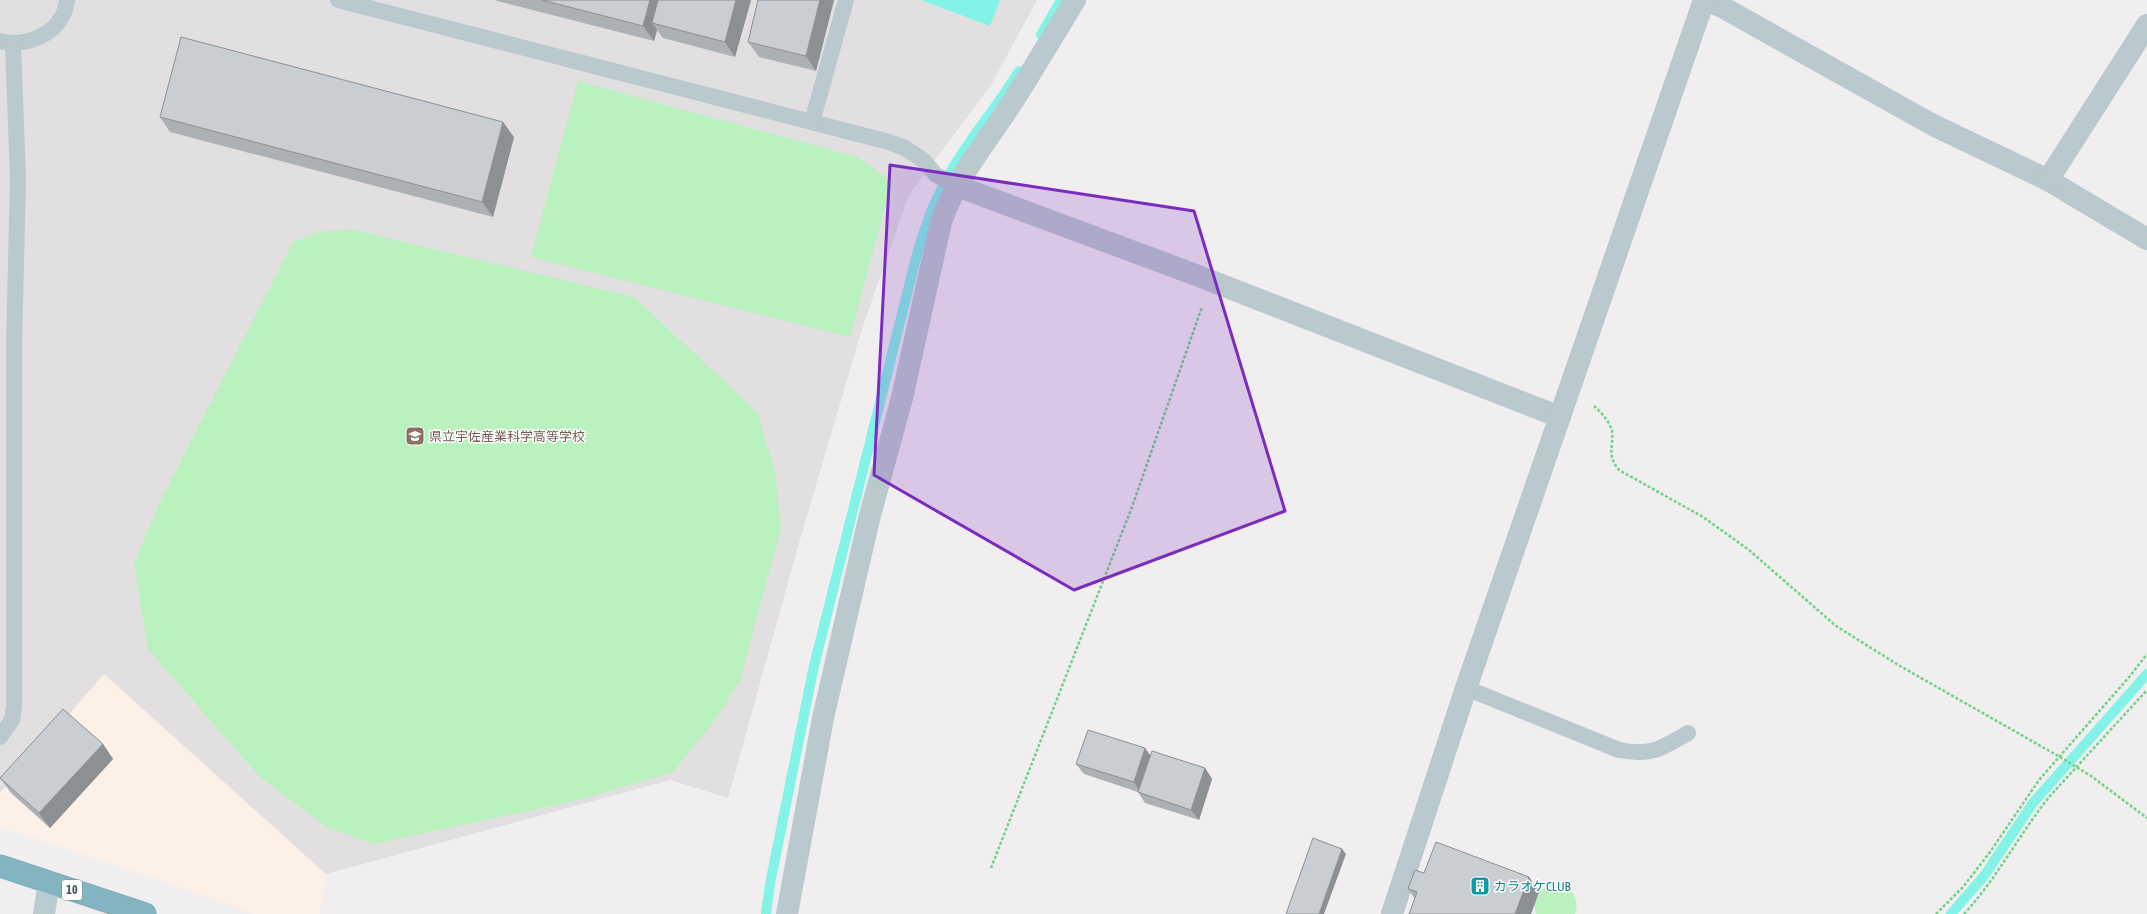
<svg xmlns="http://www.w3.org/2000/svg" width="2147" height="914" viewBox="0 0 2147 914" font-family="'Asap Condensed','Noto Sans JP',sans-serif">
  <rect width="100%" height="100%" fill="#f1eeef"/>
  <!-- commercial -->
  <polygon fill="#fdf0e6" points="104,674 326,874 320,914 253,914 151,877 0,827 0,793"/>
  <!-- education -->
  <polygon fill="#e2dfe1" points="0,0 1037,0 991,85 909,195 862,329 799,543 728,798 670,780 326,874 104,674 0,793"/>
  <!-- green -->
  <g fill="#b9f2be">
    <polygon points="578,81 857,157 892,181 850,337 531,257"/>
    <polygon points="354,230 634,297 757,412 775,471 781,528 740,680 716,719 673,772 579,800 374,844 327,827 261,778 148,649 134,563 161,500 293,242 321,231"/>
    <path d="M1557 884C1572 887 1580 899 1575 914H1536C1531 898 1541 885 1557 884Z"/>
  </g>
  <!-- water -->
  <polygon fill="#83f3e8" points="921,0 1000,0 990,26"/>
  <g fill="none" stroke-linecap="round" stroke-linejoin="round">
    <!-- stream -->
    <g stroke="#83f3e8" stroke-width="10">
      <polyline points="1041,35 1061,0"/>
      <path d="M766 914 770 884 813 670 916 258C922 236 929 213 940 192 960 149 994 112 1019 71"/>
      <polyline points="1951,914 1984,876 2033,803 2147,674"/>
    </g>
    <defs>
      <polyline id="highway" points="0,866 145,914"/>
    </defs>
    <!-- highway casing -->
    <use href="#highway" stroke="#6d9fad" stroke-width="23"/>
    <!-- path -->
    <g stroke="#6ed383" stroke-width="2.5" stroke-dasharray="3 2" stroke-linecap="butt">
      <path d="M1594 406C1601 412 1610 422 1612 431 1614 448 1606 454 1619 470L1703 517 1749 550 1836 626 1900 666 2060 757 2091 776 2147 818"/>
      <polyline points="991,868 1132,507 1202,307"/>
      <polyline points="1936,914 1963,887 1990,852 2039,780 2130,676 2147,654"/>
      <path d="M1964 914C1997 878 2019 835 2049 797L2147 690"/>
    </g>
    <!-- lane -->
    <g stroke="#b9c9cd" stroke-width="16">
      <polyline points="338,0 889,142 905,148 923,160 936,175 957,186"/>
      <path d="M0 41C28 48 64 32 67 0"/>
      <polyline points="812,122 846,0"/>
      <path d="M1466 688 1619 750C1651 756 1661 749 1688 733"/>
      <polyline points="0,737 12,720 14,706 14,347 18,179 13,44"/>
    </g>
    <!-- street -->
    <g stroke="#b9c9cd" stroke-width="22">
      <polyline points="1706,0 1722,7 1933,125 2048,180 2147,239"/>
      <polyline points="2048,180 2147,25"/>
      <polyline points="957,186 1196,275 1560,417"/>
      <path d="M787 914 823 718 869 519 902 398 941 222C955 180 984 145 1008 109 1031 73 1053 36 1075 0"/>
      <polyline points="1392,914 1466,688 1704,0"/>
    </g>
    <!-- secondary -->
    <polyline stroke="#b8ccd2" stroke-width="22" points="44,914 49,882"/>
    <!-- highway -->
    <use href="#highway" stroke="#82b4c1" stroke-width="22"/>
  </g>
  <!-- wall -->
  <g fill="#acb1b5">
    <polygon points="496,0 751,0 735,57 663,38 657,30 654,41 497,1"/>
    <polygon points="758,0 834,0 816,71 759,57 748,42"/>
    <polygon points="160,117 514,137 493,217 170,132"/>
    <polygon points="103,744 113,759 50,828 11,793 0,778"/>
    <polygon points="1150,755 1205,768 1212,779 1199,820 1145,803 1138,792 1084,774 1076,764"/>
    <polygon points="1424,873 1529,877 1539,892 1531,914 1409,914 1415,899 1408,889"/>
  </g>
  <!-- shaded-wall -->
  <g fill="#8c9093">
    <polygon points="650,0 665,0 652,23 657,30 654,41 643,26"/>
    <polygon points="736,0 751,0 735,57 725,42"/>
    <polygon points="820,0 834,0 816,71 806,56"/>
    <polygon points="503,122 514,137 493,217 482,202"/>
    <polygon points="103,744 113,759 50,828 39,813"/>
    <polygon points="1145,748 1153,759 1141,793 1134,782"/>
    <polygon points="1205,768 1212,779 1199,820 1191,810"/>
    <polygon points="1342,849 1346,854 1324,914 1319,914"/>
    <polygon points="1529,877 1539,892 1531,914 1515,914"/>
  </g>
  <!-- building -->
  <g fill="#c8ced2" stroke="#8c9093">
    <polygon points="542,0 650,0 643,26"/>
    <polygon points="658,0 736,0 725,42 652,23"/>
    <polygon points="758,0 820,0 806,56 748,42"/>
    <polygon points="181,37 503,122 482,202 160,117"/>
    <polygon points="63,709 103,744 39,813 0,778"/>
    <polygon points="1088,730 1145,748 1134,782 1076,764"/>
    <polygon points="1152,751 1205,768 1191,810 1138,792"/>
    <polygon points="1313,838 1342,849 1319,914 1286,914"/>
    <polygon points="1436,842 1529,877 1515,914 1409,914 1417,892 1408,889 1415,870 1424,873"/>
  </g>
  <!-- marked area -->
  <path fill="#7b2cbf" fill-opacity="0.2" stroke="#7b2cbf" stroke-width="3" stroke-linejoin="round" d="M890 165 1194 211 1285 511 1074 590 874 475Z"/>
  <!-- icons -->
  <defs>
    <symbol id="school-square" viewBox="-11 -11 22 22"><rect x="-9" y="-9" width="18" height="18" rx="4" fill="#8d6e63" stroke="#fff"/><path d="M0-5L7-2L0 1L-7-2ZM-4 1L0 2.5L4 1V4Q0 6-4 4Z" fill="#fff"/></symbol>
    <symbol id="building-square" viewBox="-11 -11 22 22"><rect x="-9" y="-9" width="18" height="18" rx="4" fill="#0f9aa8" stroke="#fff"/><path d="M-4-6H4V6H1V3H-1V6H-4ZM-2.5-4.3h1.7v1.8h-1.7ZM.8-4.3h1.7v1.8H.8ZM-2.5-1h1.7V.8h-1.7ZM.8-1h1.7V.8H.8Z" fill="#fff"/></symbol>
  </defs>
  <g fill-rule="evenodd">
    <use href="#school-square" x="404" y="425" width="22" height="22"/>
    <use href="#building-square" x="1469" y="875" width="22" height="22"/>
  </g>
  <g text-anchor="middle" dominant-baseline="central" stroke-width="3" stroke-linejoin="round" paint-order="stroke">
    <!-- shield labels -->
    <rect fill="#fff" stroke="#7d8b8e" stroke-width="1" x="62" y="880" width="20" height="20" rx="3"/>
    <g font-size="12" font-weight="bold" fill="#45595d">
      <text x="72" y="890">10</text>
    </g>
    <!-- education labels -->
    <g font-size="13" fill="#785e54" stroke="#fff" text-anchor="start">
      <text x="429" y="436">県立宇佐産業科学高等学校</text>
    </g>
    <!-- culture labels -->
    <g font-size="13" fill="#0d838f" stroke="#fff" text-anchor="start">
      <text x="1494" y="886">カラオケCLUB</text>
    </g>
  </g>
</svg>
